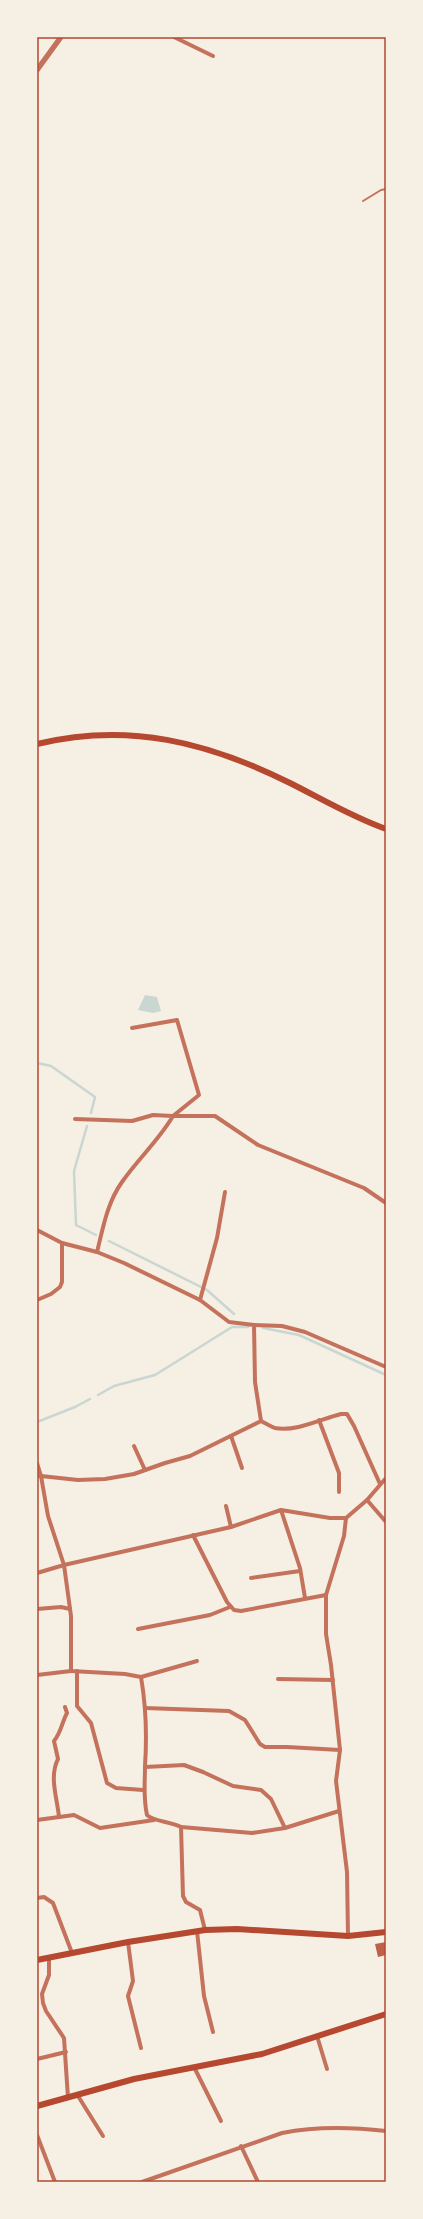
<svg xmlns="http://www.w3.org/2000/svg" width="423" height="2219" viewBox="0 0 423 2219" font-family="'PT Sans Narrow',sans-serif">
  <rect width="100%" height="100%" fill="#f6efe4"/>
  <!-- water -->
  <polygon fill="#c9d6d2" points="145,995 157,997 161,1011 153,1013 138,1010"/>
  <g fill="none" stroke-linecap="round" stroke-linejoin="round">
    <!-- stream -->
    <g stroke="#c9d6d2" stroke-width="2.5">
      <polyline points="37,1063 51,1066 95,1097 91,1113"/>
      <polyline points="87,1126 74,1171 76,1225 96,1235"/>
      <polyline points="109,1241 207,1290 234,1314"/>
      <polyline points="263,1328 299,1335 386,1375"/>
      <polyline points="98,1395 114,1386 155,1375 232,1327 248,1327"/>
      <polyline points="37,1422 75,1407 90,1399"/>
    </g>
  </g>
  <!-- building -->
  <polygon fill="#bf614a" points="386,1942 386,1955 378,1957 375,1944"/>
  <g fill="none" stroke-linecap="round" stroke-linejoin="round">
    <!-- service -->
    <polyline stroke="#c5725c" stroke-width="2" points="363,201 381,190 386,189"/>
    <!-- minor -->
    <g stroke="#c5725c" stroke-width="4">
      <polyline points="174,37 213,56"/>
      <polyline points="132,1028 177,1020 199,1095 173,1116"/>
      <polyline points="173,1116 215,1116 258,1145 364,1188 386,1203"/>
      <path d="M75 1119 132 1121 153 1115 173 1116C159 1140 138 1159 122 1182 107 1203 103 1228 97 1252"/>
      <polyline points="37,1230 62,1243 97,1252 124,1263 200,1300 229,1322 254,1325 255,1382 261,1421 190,1456 165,1463 134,1474 105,1479 78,1480 41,1476 48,1516 64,1565 37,1573"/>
      <polyline points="37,1300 51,1294 60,1287 62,1282 62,1243"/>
      <polyline points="200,1300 217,1238 225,1192"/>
      <polyline points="254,1325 282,1326 305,1332 386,1367"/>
      <polyline points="319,1420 339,1473 339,1492"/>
      <path d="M261 1421C265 1423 271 1427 275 1428 296 1432 321 1419 341 1414H347L354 1426 380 1484"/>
      <polyline points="231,1436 242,1468"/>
      <polyline points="134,1446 145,1470"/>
      <polyline points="37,1463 41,1476 37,1476"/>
      <polyline points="367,1500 386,1522"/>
      <polyline points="226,1506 231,1527"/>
      <polyline points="281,1510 300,1568 305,1598"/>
      <polyline points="346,1518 344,1536 326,1595 326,1634 331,1665 340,1750 336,1781 347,1872 348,1936"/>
      <polyline points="193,1535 227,1602 234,1610 241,1611 326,1595"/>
      <polyline points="251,1578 300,1571"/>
      <polyline points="37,1609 61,1607 70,1609"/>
      <polyline points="138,1629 210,1615 230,1607"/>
      <polyline points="77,1671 77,1706 91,1723 107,1783 116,1788 143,1790"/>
      <polyline points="37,1675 71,1671"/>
      <polyline points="141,1677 197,1661"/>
      <polyline points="278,1679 333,1680"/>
      <polyline points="145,1708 229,1711 245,1720 260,1744 265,1747 287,1747 340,1750"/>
      <polyline points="145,1767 184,1765 203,1772 233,1786 261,1790 271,1799 285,1828"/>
      <path d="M59 1817C57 1797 49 1777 58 1759L54 1741C61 1733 62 1722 67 1713L65 1707"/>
      <polyline points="37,1820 74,1815 100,1828 154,1820"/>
      <polyline points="181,1827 252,1833 285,1828 339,1811"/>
      <polyline points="37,1898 44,1897 53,1903 72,1953"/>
      <path d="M205 1930 200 1910 186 1902 183 1896 181 1827C172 1822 152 1821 147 1815 143 1797 145 1783 145 1766 147 1736 146 1706 141 1677L125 1674 71 1671V1616L64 1565 231 1527 281 1510 330 1518H346L367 1500 386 1478"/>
      <polyline points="197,1931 204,1996 213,2032"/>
      <polyline points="128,1942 133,1981 128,1996 141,2048"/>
      <polyline points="49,1958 49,1975 42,1994 43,2003 46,2011 64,2038 68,2098"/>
      <polyline points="317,2036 327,2069"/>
      <polyline points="37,2059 66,2052"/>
      <polyline points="194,2067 221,2121"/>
      <polyline points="78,2096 103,2136"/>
      <polyline points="37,2135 55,2182"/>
      <polyline points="241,2146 258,2182"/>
      <path d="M142 2182 282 2133C317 2126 351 2127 386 2131"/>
    </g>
    <!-- tertiary -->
    <polyline stroke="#c5725c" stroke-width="5.5" points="37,70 61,37"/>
    <!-- secondary -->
    <g stroke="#b5482f" stroke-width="6">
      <path d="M37 744C128 722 208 742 290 783 322 799 352 817 386 829"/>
      <polyline points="37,1960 128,1942 205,1930 237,1929 348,1936 386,1932"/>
      <polyline points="37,2106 134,2079 262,2054 386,2014"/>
    </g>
  </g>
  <!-- border -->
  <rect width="423" height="2219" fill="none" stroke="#f6efe4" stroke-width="76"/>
  <rect x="38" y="38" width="347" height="2143" fill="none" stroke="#b5482f" stroke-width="1.5"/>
</svg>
